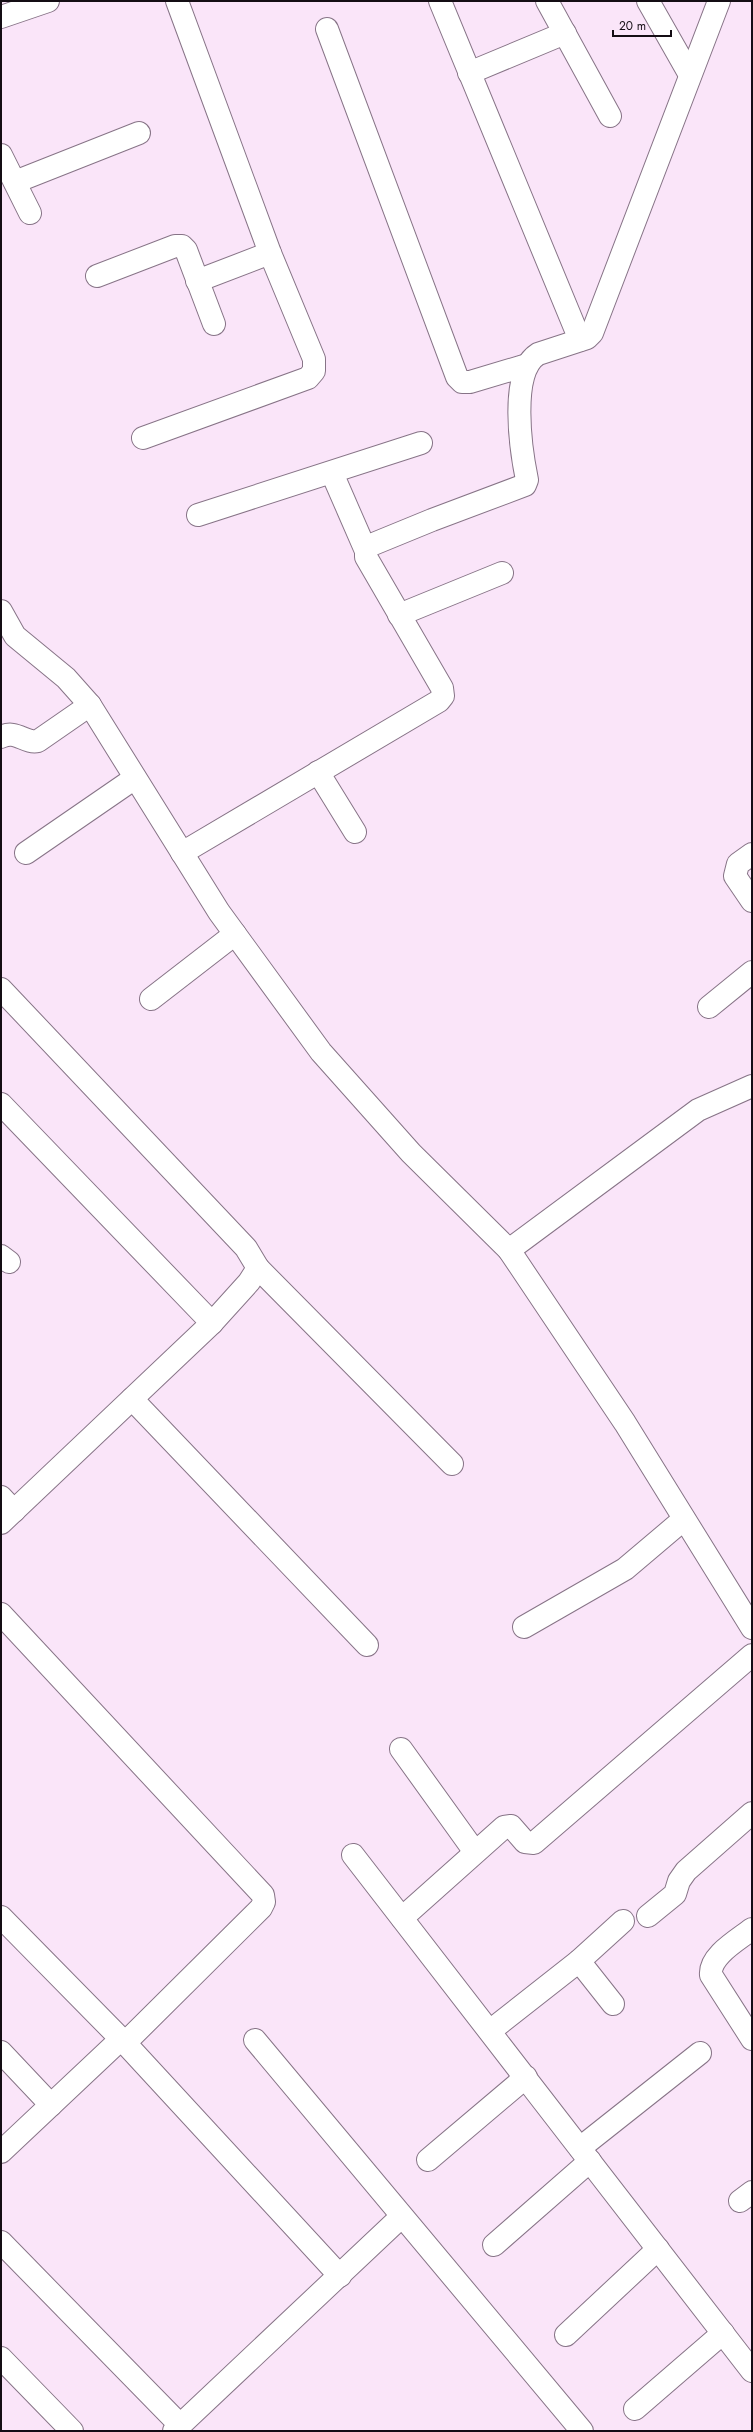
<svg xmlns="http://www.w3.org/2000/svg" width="753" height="2432" viewBox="0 0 753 2432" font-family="Jost,sans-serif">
  <rect width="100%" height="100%" fill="#fae5f9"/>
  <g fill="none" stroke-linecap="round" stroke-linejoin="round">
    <defs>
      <g id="minor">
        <polyline points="440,1 580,340"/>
        <polyline points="547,1 610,116"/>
        <polyline points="648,1 690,75"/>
        <polyline points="1,17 48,1"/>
        <polyline points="327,29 457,377 462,382 470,382 527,365"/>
        <polyline points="469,73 565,33"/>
        <polyline points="1,155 30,213"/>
        <polyline points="15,182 139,133"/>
        <polyline points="97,276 175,246 182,246 186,250 214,324"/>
        <polyline points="197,281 270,253"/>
        <polyline points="143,438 308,378 314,371 314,359 270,253 177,1"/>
        <polyline points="332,473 366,551"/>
        <polyline points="198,515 421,443"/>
        <polyline points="1,611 15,636 66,678 90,705 219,912 321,1052 411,1153 509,1250 625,1423 752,1628"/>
        <polyline points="399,615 502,573"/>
        <path d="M1 737C16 729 25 744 38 741L90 705"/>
        <polyline points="318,772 355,832"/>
        <polyline points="26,853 135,778"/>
        <path d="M182 853 439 701 443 696 442 688 366 557V551L371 545 432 520 525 485 527 480C521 451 509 372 538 354L587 338 592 333 719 1"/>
        <polyline points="752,854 738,864 735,876 752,901"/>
        <polyline points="1,989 246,1248 258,1268 249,1282 212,1323 1,1523"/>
        <polyline points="151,999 235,934"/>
        <polyline points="709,1007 752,972"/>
        <polyline points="1,1104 212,1323"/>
        <polyline points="509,1250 698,1110 752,1086"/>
        <polyline points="1,1256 9,1262"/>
        <polyline points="258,1268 452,1464"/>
        <polyline points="132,1399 367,1645"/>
        <polyline points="1,1497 14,1511"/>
        <polyline points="1,1614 263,1895 264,1902 261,1908 125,2043"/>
        <polyline points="524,1627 625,1569 684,1519"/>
        <polyline points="401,1749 475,1852"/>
        <polyline points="353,1855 752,2371"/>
        <polyline points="648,1916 675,1894 679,1881 686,1871 752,1813"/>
        <polyline points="1,1917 125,2043 340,2276"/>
        <polyline points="402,1918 504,1827 511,1826 525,1842 534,1843 752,1655"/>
        <path d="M752 1929C738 1940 709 1956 711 1975L752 2039"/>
        <polyline points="579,1961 613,2004"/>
        <polyline points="490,2031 579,1961 623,1921"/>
        <polyline points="255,2040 582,2431"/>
        <polyline points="1,2052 51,2105"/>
        <polyline points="580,2148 700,2053"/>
        <polyline points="1,2152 121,2039"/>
        <polyline points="428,2160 526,2077"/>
        <polyline points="740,2201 752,2192"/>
        <polyline points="1,2242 180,2425"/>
        <polyline points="494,2245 590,2161"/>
        <polyline points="566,2335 658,2249"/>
        <polyline points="1,2358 72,2431"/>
        <polyline points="635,2409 723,2333"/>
        <polyline points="174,2431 401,2217"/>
      </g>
    </defs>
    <!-- minor casing -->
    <use href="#minor" stroke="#877487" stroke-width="24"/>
    <!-- minor -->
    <use href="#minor" stroke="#fff" stroke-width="22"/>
  </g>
  <!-- border -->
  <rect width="753" height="2432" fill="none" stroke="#140d14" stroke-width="4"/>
  <!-- scale -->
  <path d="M613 30v6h58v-6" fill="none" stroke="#140d14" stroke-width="2"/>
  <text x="619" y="30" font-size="12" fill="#140d14" stroke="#fae5f9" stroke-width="3" paint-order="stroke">20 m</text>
</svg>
